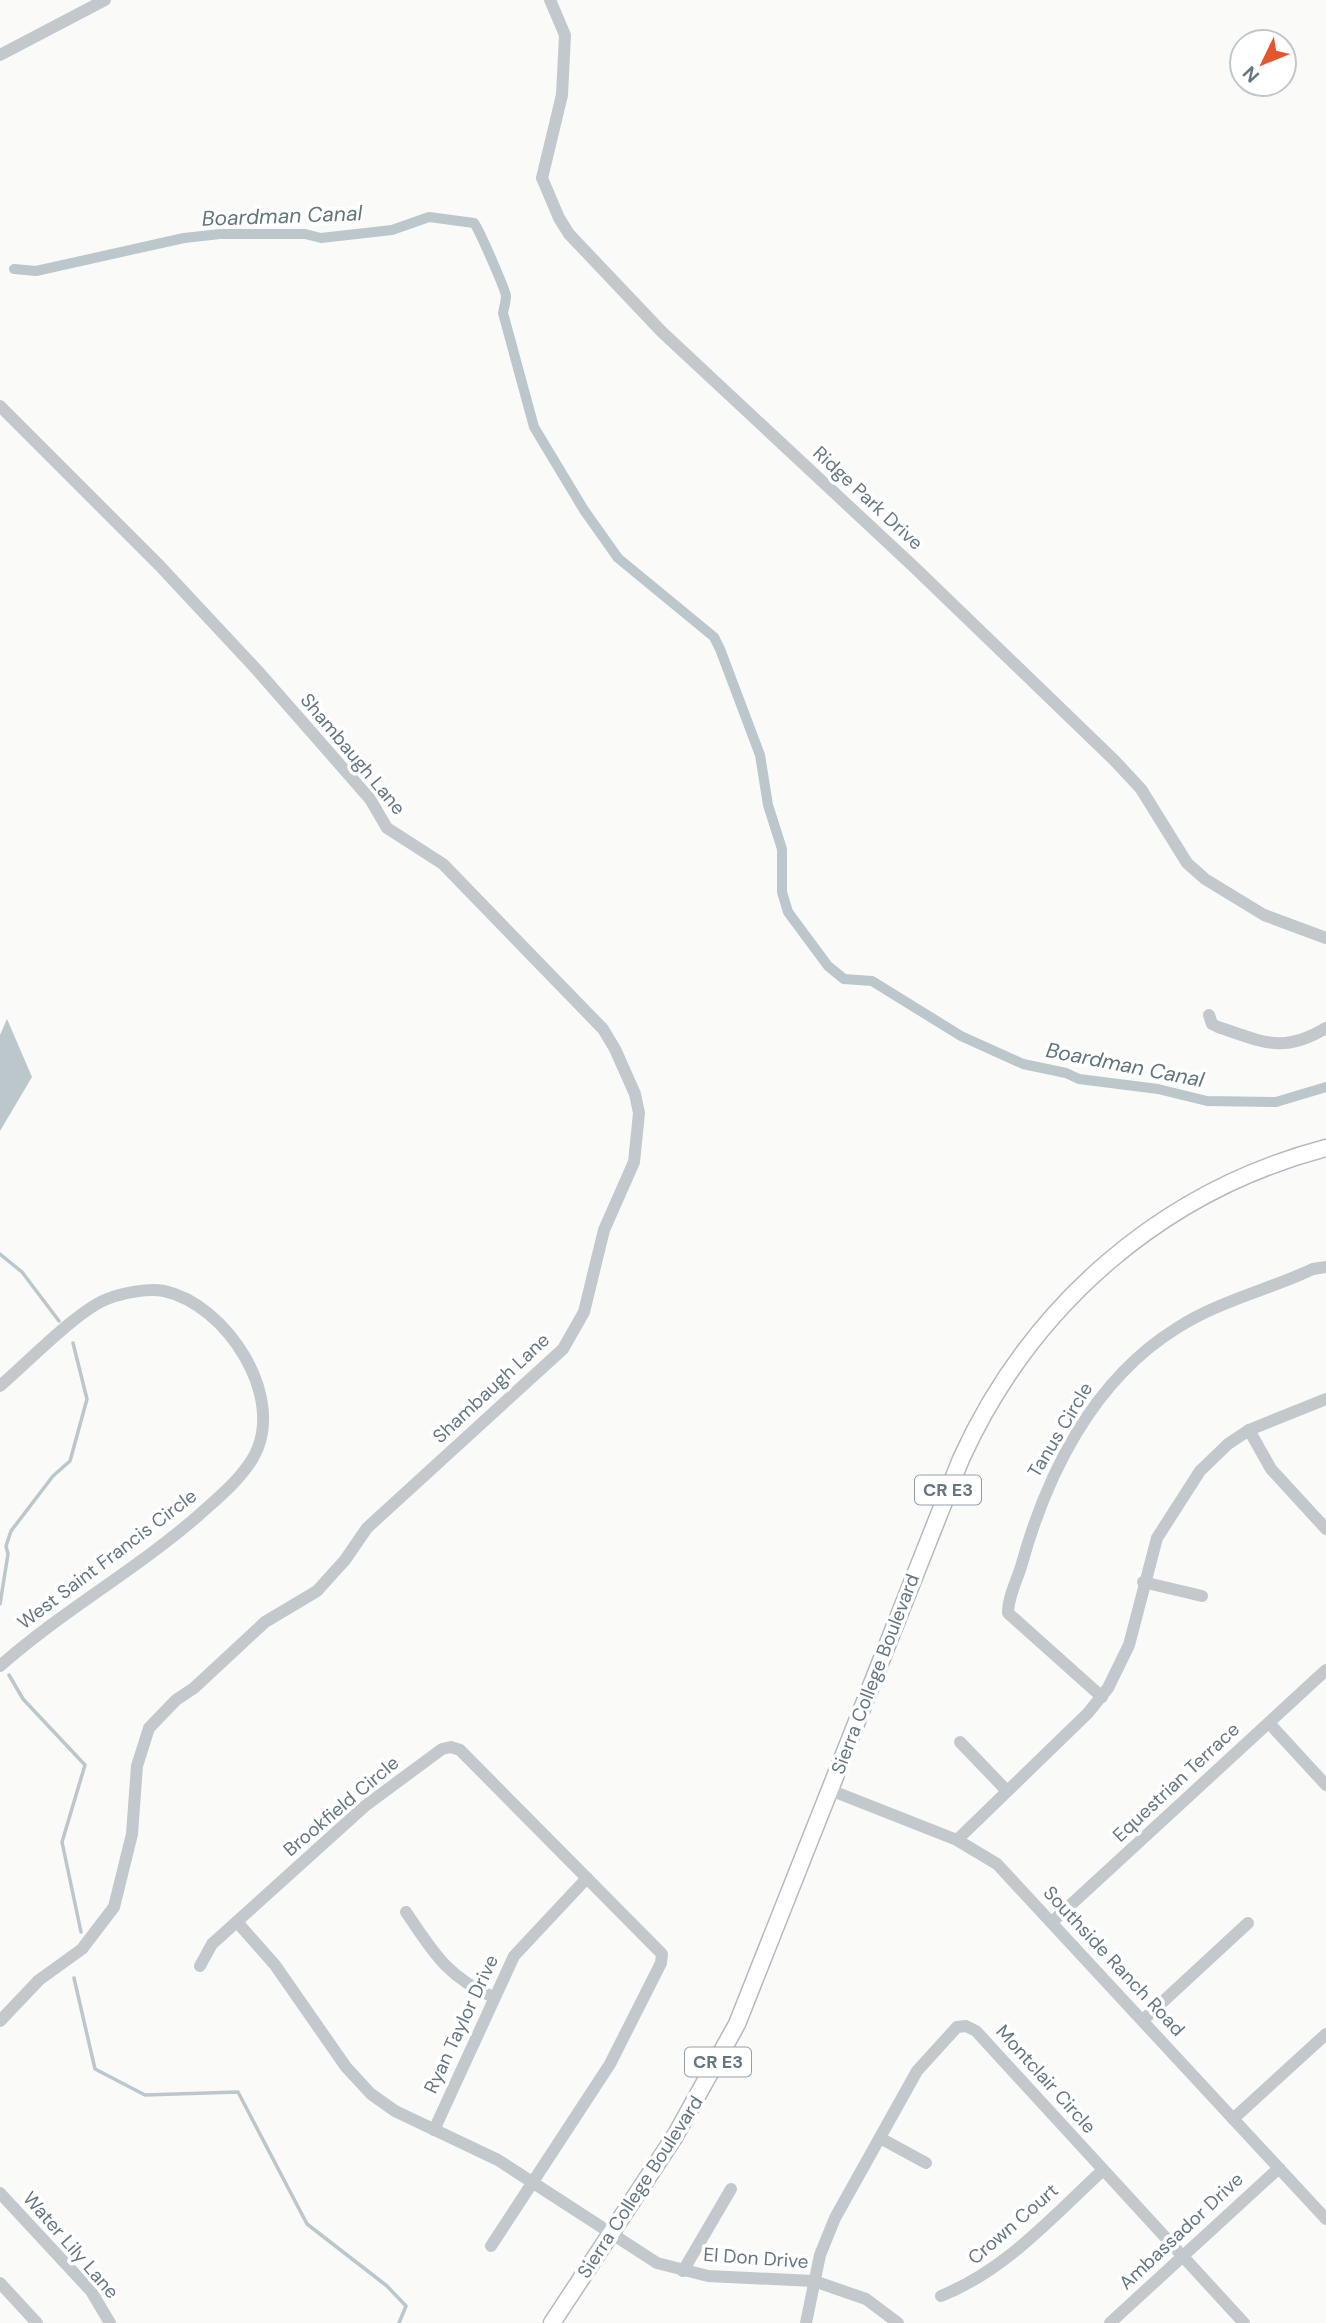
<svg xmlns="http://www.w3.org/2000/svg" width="1326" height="2323" viewBox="0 0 1326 2323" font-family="'DM Sans',sans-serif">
  <rect width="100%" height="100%" fill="#fafaf8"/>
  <!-- water -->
  <polygon fill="#bbc7cb" points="7,1019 32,1077 0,1131 0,1035"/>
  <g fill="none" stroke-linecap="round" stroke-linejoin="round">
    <!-- stream -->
    <g stroke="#bbc7cb" stroke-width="3.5">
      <polyline points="0,1254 22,1272 59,1321"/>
      <polyline points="0,1604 8,1554 6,1546 11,1531 53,1476 70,1461 87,1399 73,1343"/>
      <polyline points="9,1675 23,1699 85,1765 62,1842 81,1932"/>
      <polyline points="74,1978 95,2069 145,2095 238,2092 307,2224 387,2286 406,2306 399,2323"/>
    </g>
    <!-- canal -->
    <path stroke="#bbc7cb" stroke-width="10" d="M14 269 36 271 184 238 220 234H305L321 238 392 230 429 217 474 223C479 229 505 289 506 296 506 301 504 308 503 313L534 427 584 510 618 558 714 637 720 649 760 755 768 805 782 849V892L788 912 828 966 844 979 872 981 961 1036 1023 1064 1066 1073 1079 1079 1158 1089 1207 1101 1276 1102 1326 1087"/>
    <defs>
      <path id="major" d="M552 2323 675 2136 737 2024 961 1459C1031 1305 1162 1191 1326 1148"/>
    </defs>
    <!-- major casing -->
    <use href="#major" stroke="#b5babe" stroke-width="19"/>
    <!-- minor -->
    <g stroke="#c3c8cc" stroke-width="12">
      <polyline points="550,0 565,35 562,95 542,178 559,218 569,234 662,332 914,567 1114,760 1141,789 1187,863 1205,879 1264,915 1326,938"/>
      <polyline points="0,55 105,0"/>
      <polyline points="0,406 159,565 257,670 370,799 387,828 443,864 603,1029 615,1049 635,1094 639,1113 634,1162 604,1230 584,1312 563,1349 367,1528 345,1560 317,1591 265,1622 194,1688 176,1700 149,1728 137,1766 132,1834 114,1907 82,1949 39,1980 0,2021"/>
      <path d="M1209 1015 1212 1024 1218 1027C1263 1042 1283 1054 1326 1028"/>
      <path d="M0 1386C26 1364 78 1310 107 1299 122 1293 148 1288 164 1291 226 1304 288 1398 253 1458 239 1481 219 1497 199 1515 136 1570 62 1611 0 1666"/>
      <polyline points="1249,1430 1271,1469 1326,1529"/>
      <polyline points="1143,1582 1202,1596"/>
      <path d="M1102 1697 1008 1613C1008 1598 1016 1582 1021 1567 1046 1475 1093 1380 1177 1328 1219 1301 1268 1290 1313 1269L1326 1267"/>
      <polyline points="1269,1723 1326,1785"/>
      <polyline points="960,1742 1007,1791"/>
      <polyline points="830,1790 957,1840 997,1864 1326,2219"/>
      <polyline points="957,1840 1088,1713 1108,1688 1129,1645 1157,1538 1200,1471 1228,1444 1249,1430 1326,1399"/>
      <path d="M406 1912C433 1952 447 1977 493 1997"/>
      <polyline points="237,1922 275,1965 346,2067 371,2094 395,2111 498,2160 657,2263 708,2276 814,2281 866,2299 898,2323"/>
      <polyline points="1052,1922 1326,1670"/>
      <polyline points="200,1966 212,1944 365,1806 442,1749 451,1747 460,1750 662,1954 661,1963 610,2064 491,2246"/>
      <polyline points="1143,2020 1248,1923"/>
      <polyline points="1233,2119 1326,2034"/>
      <polyline points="434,2130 514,1956 587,1878"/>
      <polyline points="880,2138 926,2163"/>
      <polyline points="0,2193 91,2291 110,2323"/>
      <polyline points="683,2271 731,2189"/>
      <polyline points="0,2283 37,2323"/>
      <path d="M941 2296C1006 2270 1052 2217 1103 2170"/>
      <polyline points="806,2323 820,2255 835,2218 917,2071 957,2027 966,2026 976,2031 1244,2323"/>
      <polyline points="1110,2323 1279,2168"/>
    </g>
    <!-- major -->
    <use href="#major" stroke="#fff" stroke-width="16"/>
  </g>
  <g text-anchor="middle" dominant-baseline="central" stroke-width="7" stroke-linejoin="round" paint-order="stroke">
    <!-- shield labels -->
    <g fill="#fff" stroke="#939fa8" stroke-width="2">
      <rect x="915" y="1475.5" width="66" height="29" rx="5"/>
      <rect x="685" y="2047.5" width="66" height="29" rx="5"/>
    </g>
    <g font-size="18" font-weight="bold" fill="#657683">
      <text x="948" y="1490">CR E3</text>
      <text x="718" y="2062">CR E3</text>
    </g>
    <!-- street labels -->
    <g font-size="19" fill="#657683" stroke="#fff">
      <text transform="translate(868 498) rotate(43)">Ridge Park Drive</text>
      <text transform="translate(353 754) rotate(50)">Shambaugh Lane</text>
      <text transform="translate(491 1388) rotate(-43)">Shambaugh Lane</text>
      <text transform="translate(1060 1430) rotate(-59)">Tanus Circle</text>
      <text transform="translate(107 1559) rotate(-37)">West Saint Francis Circle</text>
      <text transform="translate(875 1674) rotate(-69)">Sierra College Boulevard</text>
      <text transform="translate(1176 1782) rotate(-43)">Equestrian Terrace</text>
      <text transform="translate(341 1806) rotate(-40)">Brookfield Circle</text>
      <text transform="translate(1114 1961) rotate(47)">Southside Ranch Road</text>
      <text transform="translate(461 2024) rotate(-65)">Ryan Taylor Drive</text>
      <text transform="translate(1046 2079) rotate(48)">Montclair Circle</text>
      <text transform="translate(640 2187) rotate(-57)">Sierra College Boulevard</text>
      <text transform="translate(1013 2224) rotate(-41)">Crown Court</text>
      <text transform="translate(1181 2231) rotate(-43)">Ambassador Drive</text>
      <text transform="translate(71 2245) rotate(49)">Water Lily Lane</text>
      <text transform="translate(756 2258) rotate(4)">El Don Drive</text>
    </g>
    <!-- water labels -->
    <g font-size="21" font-style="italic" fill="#60757c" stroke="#fff">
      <text transform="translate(282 216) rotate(-2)">Boardman Canal</text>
      <text transform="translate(1125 1065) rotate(11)">Boardman Canal</text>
    </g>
  </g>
  <!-- north arrow -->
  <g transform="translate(1263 63) rotate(227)"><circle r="33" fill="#ffffff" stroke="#c1c8cd" stroke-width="2"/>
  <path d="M0-5L12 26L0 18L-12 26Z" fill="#e4572e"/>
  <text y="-10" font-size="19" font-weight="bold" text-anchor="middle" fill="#657683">N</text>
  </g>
</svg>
